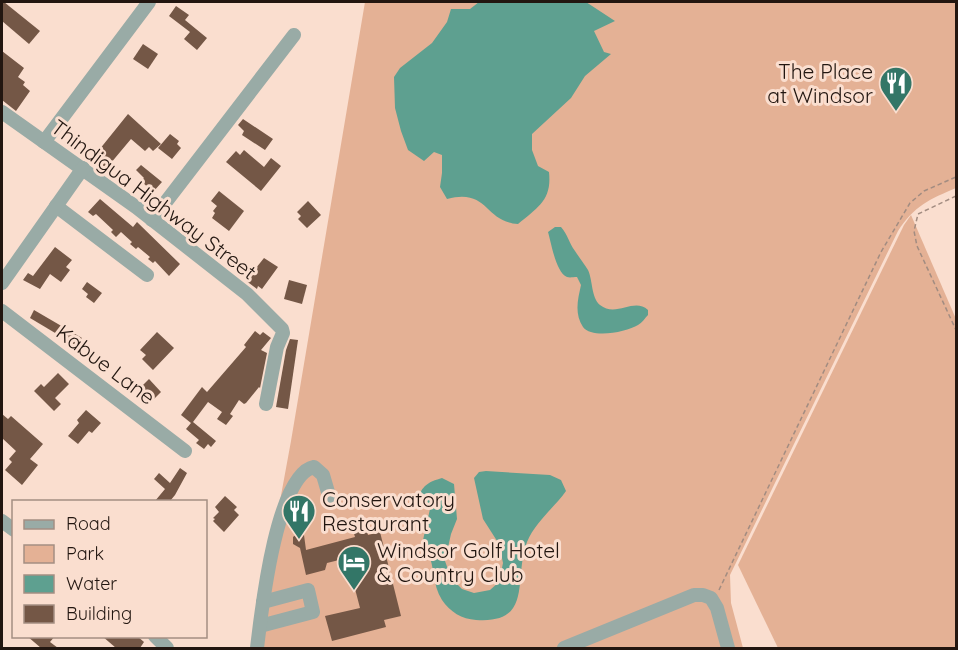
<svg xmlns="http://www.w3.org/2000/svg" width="958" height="650" viewBox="0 0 958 650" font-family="Quicksand,sans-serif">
  <rect width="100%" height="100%" fill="#fadecf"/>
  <!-- green -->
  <g fill="#e4b195">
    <path d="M365 2H956V188C930 199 914 206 898 231L730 575 731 603 743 648H253L291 441Z"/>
    <polygon points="911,215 956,319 956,648 778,648 738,565 904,225"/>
  </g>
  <!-- water -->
  <g fill="#5ea090">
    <path d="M479 2H586L615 21 594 31 604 52 611 54 585 76 571 98 532 134V150L538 166 549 172C552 200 538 207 518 224 484 222 489 188 447 199L440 187 442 173V155L434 152 424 161 408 150 401 131 395 108 394 77 400 68 432 43 447 22 451 9H470Z"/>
    <path d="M555 227H561C568 235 569 243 575 251 579 257 584 264 588 270 593 281 591 297 600 305 616 318 634 297 648 310V315C645 318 642 323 638 325 627 332 592 339 583 327 574 313 578 299 581 285L577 277C573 277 570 278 567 277 556 273 551 242 548 232Z"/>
    <path d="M486 471 550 475 561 480 566 491C554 508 536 521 527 542 513 579 534 624 476 620 462 619 450 612 442 600 432 584 435 568 428 552L421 549 430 509 418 497C424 484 429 482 442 478L454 484 457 519 451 534 445 561 451 578 462 589 474 593 490 590 499 582 503 563 499 544 483 519 474 478 479 472Z"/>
  </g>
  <!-- building -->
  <g fill="#745746">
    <polygon points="2,2 4,2 40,31 29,44 2,21"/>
    <polygon points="176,6 189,15 185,20 207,38 197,50 184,39 190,32 169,16"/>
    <polygon points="143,44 158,54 148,69 133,59"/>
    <polygon points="2,51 24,68 18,77 25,82 23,85 30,91 16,111 2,100"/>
    <polygon points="128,114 161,144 153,151 149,147 145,151 131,139 105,170 100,165 103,161 95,155"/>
    <polygon points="243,119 273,139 265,150 242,135 244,131 238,125"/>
    <polygon points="170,134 179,141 177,144 181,148 172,159 158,148"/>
    <polygon points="244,150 264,167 271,158 281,166 261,191 226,162 236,151 240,155"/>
    <polygon points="141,165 162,182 153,192 141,181 144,178 136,170"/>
    <polygon points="219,191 244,211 229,231 212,218 215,213 213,211 217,206 211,201"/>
    <polygon points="100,199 133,227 137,222 180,264 169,276 155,261 153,263 148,259 150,257 138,247 136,249 130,244 132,242 121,232 116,237 111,232 113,230 96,214 93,216 88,212"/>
    <polygon points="308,201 321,215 307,228 298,219 301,216 297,212"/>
    <polygon points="55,247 72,260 66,267 70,270 61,282 50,274 40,289 23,280 28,273 33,276"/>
    <polygon points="264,258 278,267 262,289 258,286 257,289 245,280 252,265 256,268"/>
    <polygon points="289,280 307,285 302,304 284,299"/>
    <polygon points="87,282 102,293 94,303 86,297 88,294 82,289"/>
    <polygon points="34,310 82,338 77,346 30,318"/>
    <polygon points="255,331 260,335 263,332 271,338 261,350 267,353 260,388 259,387 246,403 244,404 239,400 230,414 233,416 226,425 217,419 222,412 208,402 193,422 216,441 211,447 208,444 204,449 196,443 199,440 186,429 191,423 181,415 202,387 207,392 246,347 244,345"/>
    <polygon points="157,332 174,348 153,370 142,359 146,355 140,350"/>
    <polygon points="290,339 298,340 288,409 276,407 286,350"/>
    <polygon points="58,373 69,384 55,398 61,404 54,411 34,391 41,384 44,387"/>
    <polygon points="149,379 161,392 153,400 141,387"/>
    <polygon points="86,410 101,423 92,433 89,431 78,444 68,436 79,423 77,420"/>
    <polygon points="2,414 8,419 11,416 43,444 30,459 38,465 22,485 5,470 12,462 9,459 16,451 2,438"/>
    <polygon points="180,468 187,473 175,495 170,501 155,501 165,489 154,479 159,473 170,483"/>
    <polygon points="225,496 237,507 234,510 239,515 224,532 213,521 215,519 213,518 219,512 215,507"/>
    <polygon points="366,527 368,535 380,532 401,616 384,620 386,627 332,641 325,616 360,608 347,558 327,563 325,570 306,575 300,548 293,544 293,537 298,533 304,535 306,550 355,537 353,530"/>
    <polygon points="27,636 55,636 50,642 58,648 41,648"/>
    <polygon points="102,636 137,636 144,642 140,648 116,648"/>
  </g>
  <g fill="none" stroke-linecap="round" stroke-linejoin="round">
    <!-- path -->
    <g stroke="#a28c81" stroke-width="1.5" stroke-dasharray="4.5 3" stroke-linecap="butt">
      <polyline points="956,196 918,214 914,231 917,246 956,330"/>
      <polyline points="427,582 455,570"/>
      <polyline points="719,590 881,252 910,203 924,191 956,177"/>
    </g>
    <!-- minor -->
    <g stroke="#99aba6" stroke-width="14">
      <polyline points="2,112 136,207 247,294 282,329 283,333 277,347 266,404"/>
      <polyline points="44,142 149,2"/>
      <polyline points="56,206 147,275"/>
      <polyline points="152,220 294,35"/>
      <polyline points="2,283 83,168"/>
      <polyline points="2,311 185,451"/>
      <polyline points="2,521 14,530"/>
      <polyline points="260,626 313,612 308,590 263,602"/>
      <polyline points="155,636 167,648"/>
      <path d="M257 648C261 615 276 474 314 467L323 475 330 499"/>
      <polyline points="564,648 694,595 703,595 711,598 717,608 728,648"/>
    </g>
  </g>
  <!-- icons -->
  <defs>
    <symbol id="restaurant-pin" viewBox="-11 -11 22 30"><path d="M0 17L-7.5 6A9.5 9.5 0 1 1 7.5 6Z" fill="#337667" stroke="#fadecf"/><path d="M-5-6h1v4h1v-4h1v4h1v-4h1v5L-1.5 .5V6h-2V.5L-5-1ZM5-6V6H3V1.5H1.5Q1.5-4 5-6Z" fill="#fff"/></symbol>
    <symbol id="hotel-pin" viewBox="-11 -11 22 30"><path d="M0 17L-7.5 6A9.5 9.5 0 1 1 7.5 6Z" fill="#337667" stroke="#fadecf"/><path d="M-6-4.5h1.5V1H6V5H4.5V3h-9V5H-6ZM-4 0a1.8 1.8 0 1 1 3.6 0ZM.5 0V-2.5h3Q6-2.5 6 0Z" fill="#fff"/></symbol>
  </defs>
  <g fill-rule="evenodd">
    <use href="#restaurant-pin" x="877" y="64" width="38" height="52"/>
    <use href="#restaurant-pin" x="280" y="492" width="38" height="52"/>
    <use href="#hotel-pin" x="335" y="543" width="38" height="52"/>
  </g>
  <g text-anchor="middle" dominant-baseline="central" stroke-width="6" stroke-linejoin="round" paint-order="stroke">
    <!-- poi labels -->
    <g font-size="21" fill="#221610" stroke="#fadecf" text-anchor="start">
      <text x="873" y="71" text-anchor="end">The Place<tspan x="873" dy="24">at Windsor</tspan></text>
      <text x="322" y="499">Conservatory<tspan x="322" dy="24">Restaurant</tspan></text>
      <text x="377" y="550">Windsor Golf Hotel<tspan x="377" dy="24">&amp; Country Club</tspan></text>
    </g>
    <!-- street labels -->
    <g font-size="21" fill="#221610" stroke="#fadecf">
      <text transform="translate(154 199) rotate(37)">Thindigua Highway Street</text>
      <text transform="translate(106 364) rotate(37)">Kabue Lane</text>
    </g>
  </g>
  <!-- border -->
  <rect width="958" height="650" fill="none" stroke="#221610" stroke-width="6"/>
  <!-- legend -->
  <rect x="12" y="500" width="195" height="138" fill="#fadecf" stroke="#a48e83" stroke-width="1.5"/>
  <rect x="24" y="520" width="30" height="9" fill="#99aba6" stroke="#a48e83" stroke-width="1.5"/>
  <text x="66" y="530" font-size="18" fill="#221610">Road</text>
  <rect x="24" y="545" width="30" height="18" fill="#e4b195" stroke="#a48e83" stroke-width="1.5"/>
  <text x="66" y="560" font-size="18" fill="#221610">Park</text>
  <rect x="24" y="575" width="30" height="18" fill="#5ea090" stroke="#a48e83" stroke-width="1.5"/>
  <text x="66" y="590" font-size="18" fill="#221610">Water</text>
  <rect x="24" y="605" width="30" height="18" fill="#745746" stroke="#a48e83" stroke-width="1.5"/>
  <text x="66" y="620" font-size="18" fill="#221610">Building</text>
</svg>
